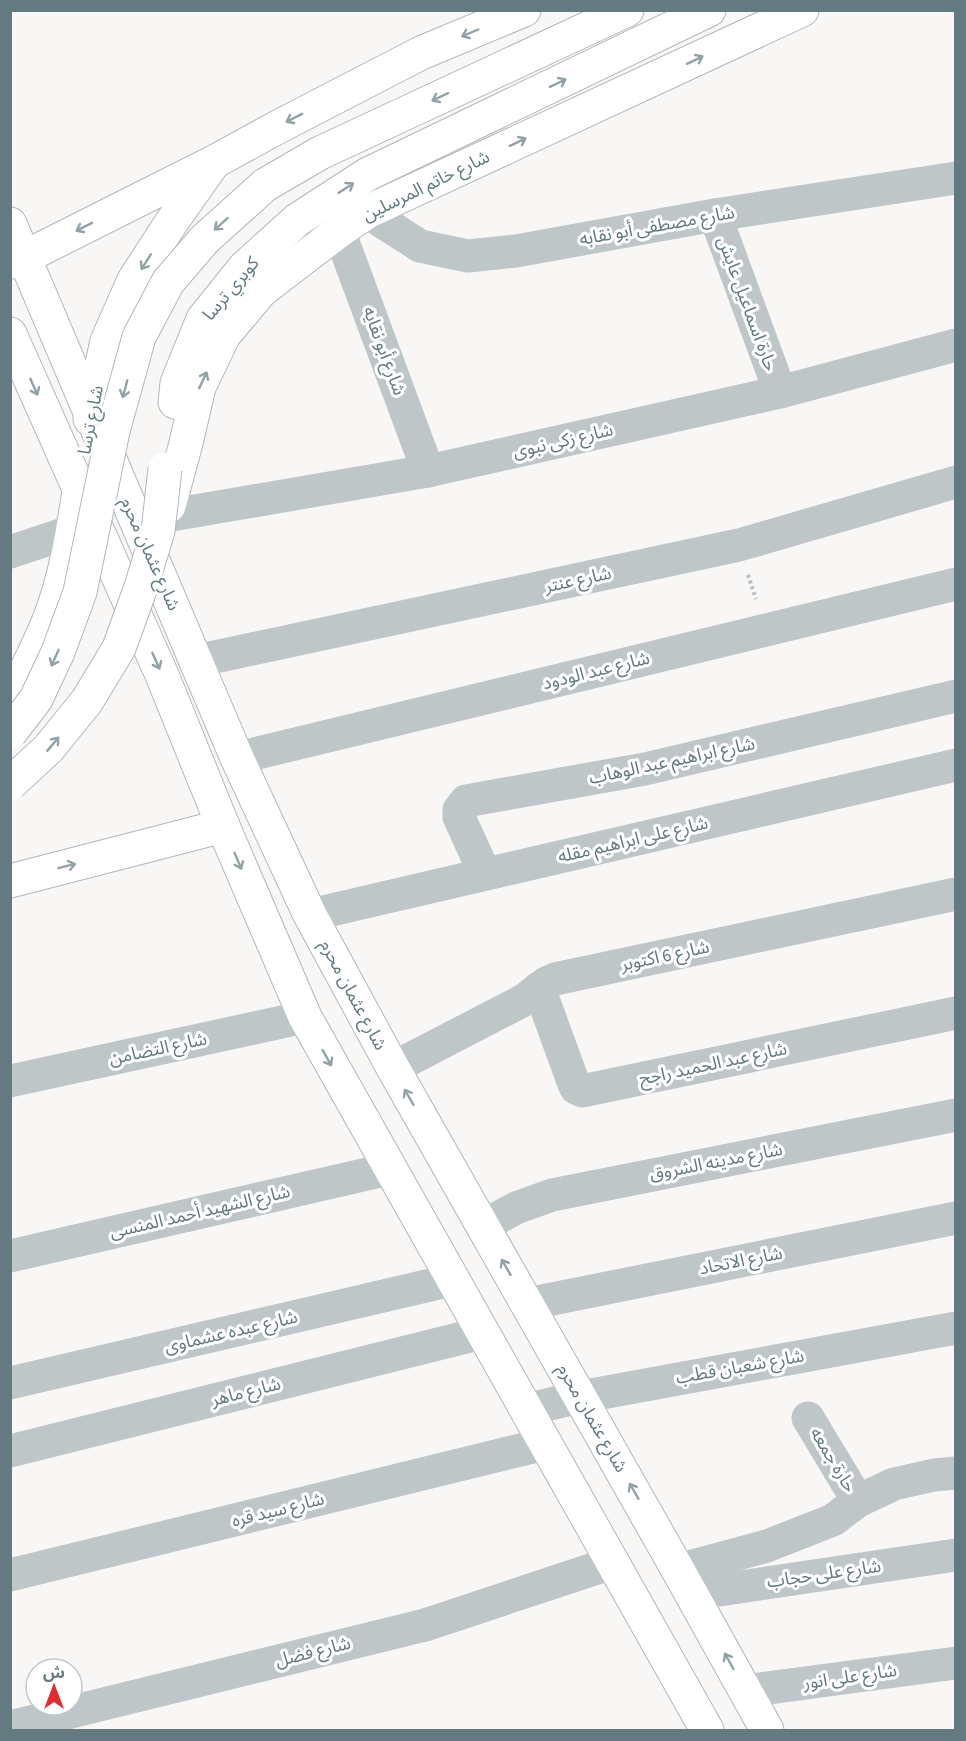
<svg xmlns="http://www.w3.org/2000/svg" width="966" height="1741" viewBox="0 0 966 1741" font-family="'Source Sans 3','Noto Sans Arabic',sans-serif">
  <rect width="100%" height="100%" fill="#f8f7f5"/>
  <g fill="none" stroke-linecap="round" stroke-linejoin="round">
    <defs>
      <g id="major">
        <polyline points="265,185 320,153 627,10"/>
        <polyline points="10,224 237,758 310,915 393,1068 678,1570 767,1730"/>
        <polyline points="10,262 25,257 214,162 276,128 421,53 524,10"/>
        <polyline points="10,334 162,675 223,826 305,1017 707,1730"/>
        <polyline points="175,402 177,383 203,319 244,268 297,220 368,174 709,10"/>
        <polyline points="90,419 107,341 134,280 171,223 214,162"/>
        <polyline points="169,506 186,443 199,387 224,335 261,291 339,231 367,212 802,10"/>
        <path d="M10 697 18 688C28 665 40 643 49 620 66 577 73 530 80 485"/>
        <polyline points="10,881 223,826"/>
      </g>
    </defs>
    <!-- major casing -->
    <use href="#major" stroke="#b0b8ba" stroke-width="35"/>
    <!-- path -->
    <polyline stroke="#b9bec0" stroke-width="4" stroke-dasharray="3 3" stroke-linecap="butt" points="748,575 756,599"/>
    <!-- minor -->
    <g stroke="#bfc6c8" stroke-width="33">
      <polyline points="367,212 420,246 468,256 516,251 715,215 956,178"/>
      <polyline points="715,215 780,392"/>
      <polyline points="339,231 428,471"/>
      <polyline points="166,516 428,471 780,392 956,345"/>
      <polyline points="10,552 73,531"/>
      <polyline points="196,661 739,545 956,482"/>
      <polyline points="237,758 956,584"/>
      <polyline points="485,874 459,817 459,810 466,801 645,769 956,696"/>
      <polyline points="310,915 956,765"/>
      <polyline points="539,988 574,1084 576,1088 582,1091 956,1013"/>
      <polyline points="393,1068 524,1000 546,983 555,979 956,894"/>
      <polyline points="10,1081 305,1017"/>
      <polyline points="483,1226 516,1208 552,1195 956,1115"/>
      <polyline points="10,1256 389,1169"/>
      <polyline points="527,1304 956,1218"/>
      <polyline points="10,1383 452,1280"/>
      <polyline points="525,1410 580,1397 956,1328"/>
      <polyline points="808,1418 858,1501"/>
      <polyline points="10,1451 482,1333"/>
      <polyline points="678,1570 767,1546 833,1520 858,1501 894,1484 934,1475 956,1473"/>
      <polyline points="10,1575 545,1444"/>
      <polyline points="692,1594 956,1555"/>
      <polyline points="745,1691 956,1663"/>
      <polyline points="10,1727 425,1625 612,1563"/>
    </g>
    <!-- major -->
    <use href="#major" stroke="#fff" stroke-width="33"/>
    <defs>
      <g id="major-bridge">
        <polyline points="10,733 36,699 58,652 80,592 113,431 139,337 168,282 204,240 265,185"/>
        <polyline points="10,784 48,749 87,701 119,648 141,587 158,531 165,469"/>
      </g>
    </defs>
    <!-- major-bridge casing -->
    <use href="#major-bridge" stroke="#b0b8ba" stroke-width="35" stroke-linecap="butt"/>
    <!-- major-bridge -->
    <use href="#major-bridge" stroke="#fff" stroke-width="33"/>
  </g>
  <!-- one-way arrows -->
  <defs><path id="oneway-shaft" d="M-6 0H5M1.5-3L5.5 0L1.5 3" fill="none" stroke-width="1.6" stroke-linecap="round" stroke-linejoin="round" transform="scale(1.5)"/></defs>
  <g stroke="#92a2a6">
    <use href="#oneway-shaft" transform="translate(470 33) rotate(157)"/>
    <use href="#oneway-shaft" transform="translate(695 60) rotate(-25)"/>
    <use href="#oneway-shaft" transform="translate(558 83) rotate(-26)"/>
    <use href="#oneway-shaft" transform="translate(440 97) rotate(155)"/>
    <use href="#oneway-shaft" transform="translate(294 118) rotate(153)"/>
    <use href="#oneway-shaft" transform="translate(518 142) rotate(-25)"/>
    <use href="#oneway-shaft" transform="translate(346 188) rotate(-33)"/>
    <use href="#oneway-shaft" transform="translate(221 224) rotate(138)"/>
    <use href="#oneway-shaft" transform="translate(84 227) rotate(153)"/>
    <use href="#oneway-shaft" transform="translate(146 262) rotate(122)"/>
    <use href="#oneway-shaft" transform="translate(203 380) rotate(-65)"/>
    <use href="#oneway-shaft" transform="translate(34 387) rotate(66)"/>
    <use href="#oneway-shaft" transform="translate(125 389) rotate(105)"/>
    <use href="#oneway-shaft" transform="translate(55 658) rotate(114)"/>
    <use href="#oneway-shaft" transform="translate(156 661) rotate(66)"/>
    <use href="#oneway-shaft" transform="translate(53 744) rotate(-50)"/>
    <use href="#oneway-shaft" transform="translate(238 861) rotate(67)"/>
    <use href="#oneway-shaft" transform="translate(67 866) rotate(-14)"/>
    <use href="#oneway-shaft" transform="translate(327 1058) rotate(61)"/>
    <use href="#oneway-shaft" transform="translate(409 1097) rotate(-120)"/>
    <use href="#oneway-shaft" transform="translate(506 1267) rotate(-120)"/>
    <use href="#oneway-shaft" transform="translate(634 1491) rotate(-120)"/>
    <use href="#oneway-shaft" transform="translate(729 1661) rotate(-119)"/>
  </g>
  <g text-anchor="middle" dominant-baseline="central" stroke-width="6" stroke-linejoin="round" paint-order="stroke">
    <!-- street labels -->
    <g font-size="18" fill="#637a80" stroke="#fff">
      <text transform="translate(426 186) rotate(-26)">شارع خاتم المرسلين</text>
      <text transform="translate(657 226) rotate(-10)">شارع مصطفى أبو نقابه</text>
      <text transform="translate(231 289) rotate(-50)">كوبري ترسا</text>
      <text transform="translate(747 304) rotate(70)">حارة اسماعيل عايش</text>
      <text transform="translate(384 351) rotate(70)">شارع أبو نقايه</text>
      <text transform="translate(91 420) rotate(-79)">شارع ترسا</text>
      <text transform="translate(563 441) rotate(-13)">شارع زكى نبوى</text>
      <text transform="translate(150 554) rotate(66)">شارع عثمان محرم</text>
      <text transform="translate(578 580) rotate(-12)">شارع عنتر</text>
      <text transform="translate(596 671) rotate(-14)">شارع عبد الودود</text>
      <text transform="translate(672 761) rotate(-12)">شارع ابراهيم عبد الوهاب</text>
      <text transform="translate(633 840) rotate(-13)">شارع على ابراهيم مقله</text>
      <text transform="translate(665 956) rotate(-12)">شارع 6 اكتوبر</text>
      <text transform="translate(353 995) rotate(62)">شارع عثمان محرم</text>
      <text transform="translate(158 1049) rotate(-12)">شارع التضامن</text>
      <text transform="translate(713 1064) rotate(-12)">شارع عبد الحميد راجح</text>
      <text transform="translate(716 1162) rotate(-11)">شارع مدينه الشروق</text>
      <text transform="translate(200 1212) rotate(-13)">شارع الشهيد أحمد المنسى</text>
      <text transform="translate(741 1261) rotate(-11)">شارع الاتحاد</text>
      <text transform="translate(231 1332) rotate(-13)">شارع عبده عشماوى</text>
      <text transform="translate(740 1367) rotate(-10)">شارع شعبان قطب</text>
      <text transform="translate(246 1392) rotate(-14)">شارع ماهر</text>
      <text transform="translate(592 1418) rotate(60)">شارع عثمان محرم</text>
      <text transform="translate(833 1460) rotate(59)">حارة جمعه</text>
      <text transform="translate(278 1510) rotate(-14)">شارع سيد قره</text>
      <text transform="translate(824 1574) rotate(-8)">شارع على حجاب</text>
      <text transform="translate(313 1652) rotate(-14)">شارع فضل</text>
      <text transform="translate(850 1677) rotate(-8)">شارع على انور</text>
    </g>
  </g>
  <!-- border -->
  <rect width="966" height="1741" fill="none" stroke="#637a80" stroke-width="24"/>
  <!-- north arrow -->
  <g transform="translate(54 1687)"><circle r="28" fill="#ffffff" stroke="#c1cacc" stroke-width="1.5"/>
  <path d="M0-4.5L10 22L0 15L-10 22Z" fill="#e22b2f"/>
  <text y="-9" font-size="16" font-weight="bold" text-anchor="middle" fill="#637a80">ش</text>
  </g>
</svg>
